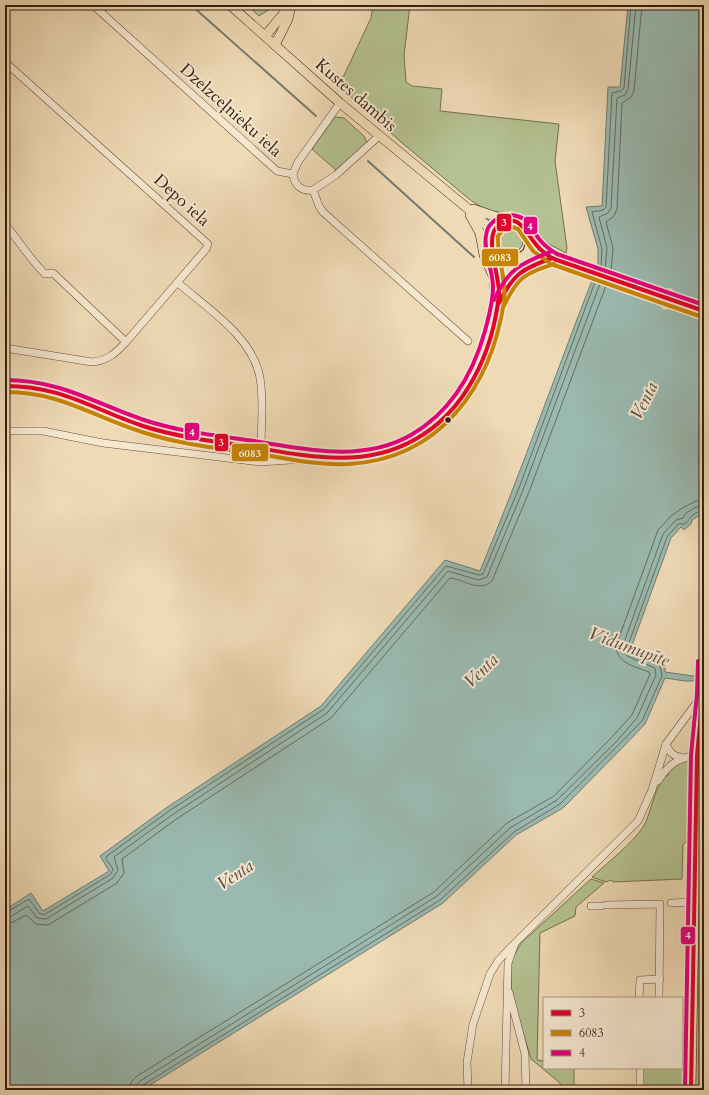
<svg xmlns="http://www.w3.org/2000/svg" width="709" height="1095" viewBox="0 0 709 1095" font-family="Cardo,serif">
  <rect width="100%" height="100%" fill="#efdab6"/>
  <filter id="stains"><feTurbulence type="fractalNoise" baseFrequency=".005" numOctaves="4"/><feColorMatrix values="0 0 0 0 .2 0 0 0 0 .09 0 0 0 0 .02 0 0 0 .5 -.17"/></filter>
  <radialGradient id="worn" r=".72"><stop offset=".6" stop-color="#630" stop-opacity="0"/><stop offset="1" stop-color="#630" stop-opacity=".3"/></radialGradient>
  <!-- green -->
  <g fill="#b4c191" stroke="#766e4f">
    <polygon points="247,5 276,5 259,16"/>
    <path d="M373 5H410L404 56 406 82 412 86 442 89 440 111 559 124 555 161 567 248 566 253 541 240C529 207 519 217 492 211 483 209 476 204 469 199L401 142 339 86 371 18Z"/>
    <polygon points="335,117 344,118 364,136 367,143 336,170 312,149"/>
    <circle cx="511" cy="241" r="12"/>
    <path d="M685 760 689 762 691 772 689 773 688 839 683 845 682 879 613 882 611 880 606 882 592 877C607 863 633 843 643 827 651 815 655 782 668 775L669 772 667 773 670 768Z"/>
    <polygon points="704,792 704,1090 694,1090 699,793"/>
    <polygon points="591,879 604,883 576,907 575,916 540,933 537,1060 544,1061 544,1068 574,1068 574,1090 564,1090 559,1082 531,1059 511,993 511,966 513,958 521,943"/>
    <polygon points="687,1021 687,1058 683,1060 683,1090 644,1090 642,1073 644,1068 682,1068 682,1022"/>
  </g>
  <!-- water -->
  <path fill="#9abab1" stroke="#737b6f" d="M628 5H704V516L700 515 692 520 691 524 684 530 681 527 671 538 631 648 665 663V672L693 676 704 675V681H685L665 678 645 724 621 749 563 808 516 835 443 903 142 1090H5V910L31 893 43 911 109 871 100 856 166 808 321 706 445 560 480 571C522 470 558 367 598 265V249L586 207 602 206 608 87H620Z"/>
  <!-- pier -->
  <polygon fill="#efdab6" points="596,264 666,289 671,288 675,292 704,301 704,322 700,322 697,319 669,309 664,310 660,306 589,281"/>
  <g fill="none" stroke-linecap="round" stroke-linejoin="round">
    <!-- shore -->
    <g stroke="#696b5f" stroke-width="1">
      <polyline points="601,268 602,249 592,212 603,210 606,207 612,93 621,91 624,88 631,5"/>
      <polyline points="605,270 607,248 599,217 608,213 611,208 617,98 625,95 628,89 636,5"/>
      <polyline points="611,272 613,248 606,222 614,216 617,209 622,103 631,97 634,91 642,5"/>
      <polyline points="5,913 29,899 39,913 44,915 111,874 113,869 106,859 107,856 169,811 324,709 446,566 479,575 483,574 519,488 596,279"/>
      <polyline points="5,918 10,917 28,906 37,918 46,919 113,878 118,870 114,857 172,815 327,713 448,571 478,580 487,577 523,490 601,281"/>
      <path d="M5 924 13 922 26 915 36 924 48 925 117 883 124 873 122 859 175 820 331 718 450 578C464 579 478 593 492 581L529 492 607 283"/>
      <path d="M130 1090 131 1082 137 1076 434 892 507 823 554 796 610 739 632 715 650 674 649 672C636 667 616 663 616 646L658 530 671 516 684 507 696 501H704"/>
      <polyline points="136,1090 137,1084 140,1081 437,896 510,828 557,800 615,743 637,718 656,675 655,668 627,656 622,648 663,534 676,520 683,518 686,513 696,507 704,507"/>
      <path d="M141 1090 143 1085 440 900 514 832 560 804 642 721 662 676 660 665 630 652 627 648 667 537 678 524H685C691 518 694 510 704 512"/>
    </g>
    <!-- stream -->
    <g stroke="#737b6f" stroke-width="2">
      <polyline points="191,5 316,116"/>
      <polyline points="368,161 474,257"/>
    </g>
    <defs>
      <g id="minor">
        <path d="M93 5 277 171 293 174C294 185 302 192 313 190L319 206 323 212 468 341"/>
        <path d="M5 62 208 244 206 249 126 342C116 353 107 361 92 362L5 348"/>
        <polyline points="293,174 298,162 340,103"/>
        <polyline points="313,190 336,175 379,136"/>
        <path d="M5 224C18 240 30 259 45 274L53 273 126 342"/>
        <path d="M178 283C208 309 253 337 260 378 264 401 261 426 261 449"/>
        <polyline points="5,431 43,431 103,443 260,462 306,459"/>
        <path d="M666 744C669 752 673 756 682 758"/>
        <path d="M658 781C668 765 677 758 697 755L704 739"/>
        <polyline points="671,903 694,902"/>
        <polyline points="606,905 660,904 659,998"/>
        <polyline points="591,906 601,906"/>
        <polyline points="509,992 525,1054 526,1090"/>
        <polyline points="639,998 640,980 660,979"/>
        <polyline points="682,1016 692,1016"/>
        <polyline points="468,1090 467,1062 473,1024 490,974 498,961 512,946"/>
        <polyline points="505,1090 508,963 515,943 638,821 652,790 666,744 703,694"/>
        <polyline points="640,1090 640,1068"/>
      </g>
      <g id="major">
        <polyline points="230,5 340,103 478,217 488,227 491,237"/>
        <polyline points="265,36 290,6"/>
        <polyline points="275,45 288,19 291,5"/>
        <polyline points="473,209 509,221"/>
        <polyline points="470,215 480,233 484,255 494,278 496,307"/>
        <polyline points="691,1090 697,755 703,694 704,661"/>
      </g>
      <g id="highway">
        <polyline points="531,239 552,258"/>
        <path d="M491 247C497 258 504 263 516 262L528 253C536 235 520 212 500 224 479 237 500 269 499 288"/>
        <polyline points="523,259 552,258 563,261 704,311"/>
        <path d="M506 287C513 271 529 266 544 261"/>
        <path d="M5 386C55 381 95 410 141 425 175 437 211 441 246 446 272 450 299 457 325 458 382 460 438 439 469 389 493 350 495 304 510 262"/>
      </g>
    </defs>
    <!-- minor casing -->
    <use href="#minor" stroke="#664c37" stroke-width="8"/>
    <!-- major casing -->
    <use href="#major" stroke="#381c0d" stroke-width="10"/>
    <!-- highway casing -->
    <use href="#highway" stroke="#381c0d" stroke-width="12"/>
    <!-- minor -->
    <use href="#minor" stroke="#f5e7d0" stroke-width="7"/>
    <!-- major -->
    <use href="#major" stroke="#efdab6" stroke-width="9"/>
    <!-- highway -->
    <use href="#highway" stroke="#efdab6" stroke-width="10"/>
    <defs>
      <g id="bus-1">
        <path d="M499 303C513 274 522 269 552 258"/>
        <path d="M5 386C62 386 92 409 143 426 177 437 212 441 246 446 302 455 361 470 414 440 466 412 493 352 499 294 500 276 482 234 500 224 519 213 525 231 534 242 539 249 546 255 554 259L704 311"/>
        <polyline points="691,1090 697,755 703,694 704,661"/>
      </g>
      <g id="bus-2">
        <path d="M504 306C518 276 525 274 554 264"/>
        <path d="M5 392C61 392 91 416 142 432 178 444 216 448 253 453 285 458 317 466 349 464 440 459 491 387 504 302 507 278 497 260 498 236L504 229 512 227 518 229 533 251 551 264 702 317"/>
      </g>
      <g id="bus-3">
        <path d="M494 300C508 270 519 264 550 252"/>
        <path d="M5 380C60 380 94 403 144 420 177 431 212 435 247 440 301 448 360 464 411 435 451 412 473 374 485 331 489 316 493 302 493 287 493 269 483 253 486 235 488 221 503 212 517 216 529 219 532 230 539 239 544 245 550 250 557 254L704 305"/>
        <polyline points="685,1090 691,755 697,694 698,661"/>
      </g>
    </defs>
    <!-- bus-1 casing -->
    <use href="#bus-1" stroke="#f5e7d0" stroke-width="7"/>
    <!-- bus-2 casing -->
    <use href="#bus-2" stroke="#f5e7d0" stroke-width="7"/>
    <!-- bus-3 casing -->
    <use href="#bus-3" stroke="#f5e7d0" stroke-width="7"/>
    <!-- bus-1 -->
    <use href="#bus-1" stroke="#e4002b" stroke-width="4"/>
    <!-- bus-2 -->
    <use href="#bus-2" stroke="#c78403" stroke-width="4"/>
    <!-- bus-3 -->
    <use href="#bus-3" stroke="#e5007d" stroke-width="4"/>
  </g>
  <!-- markers -->
  <circle fill="#381c0d" stroke="#f5e7d0" stroke-width="1.5" cx="448" cy="420" r="3.5"/>
  <g text-anchor="middle" dominant-baseline="central" stroke-width="4" stroke-linejoin="round" paint-order="stroke">
    <!-- street labels -->
    <g font-size="17" fill="#381c0d" stroke="#f5e7d0">
      <text transform="translate(356 95) rotate(41)">Kustes dambis</text>
      <text transform="translate(231 110) rotate(42)">Dzelzceļnieku iela</text>
      <text transform="translate(182 200) rotate(42)">Depo iela</text>
    </g>
    <!-- water labels -->
    <g font-size="18" font-style="italic" fill="#554b3e" stroke="#f5e7d0">
      <text transform="translate(644 401) rotate(-63)">Venta</text>
      <text transform="translate(629 647) rotate(20)">Vidumupīte</text>
      <text transform="translate(481 671) rotate(-44)">Venta</text>
      <text transform="translate(235 875) rotate(-33)">Venta</text>
    </g>
  </g>
  <g stroke="#f5e7d0" stroke-width="1.5">
    <rect x="496" y="213" width="16" height="19" rx="4" fill="#e4002b"/>
    <rect x="523" y="216" width="15" height="19" rx="4" fill="#e5007d"/>
    <rect x="481" y="248" width="38" height="19" rx="4" fill="#c78403"/>
    <rect x="184" y="422" width="16" height="19" rx="4" fill="#e5007d"/>
    <rect x="214" y="433" width="15" height="19" rx="4" fill="#e4002b"/>
    <rect x="231" y="443" width="38" height="19" rx="4" fill="#c78403"/>
    <rect x="680" y="926" width="16" height="19" rx="4" fill="#e5007d"/>
  </g>
  <g font-size="11" text-anchor="middle" font-weight="bold" fill="#fff">
    <text x="504" y="226">3</text>
    <text x="530" y="230">4</text>
    <text x="500" y="261">6083</text>
    <text x="192" y="436">4</text>
    <text x="221" y="446">3</text>
    <text x="250" y="457">6083</text>
    <text x="688" y="939">4</text>
  </g>
  <!-- margin -->
  <rect width="709" height="1095" fill="none" stroke="#efdab6" stroke-width="20"/>
  <rect x="6" y="6" width="697" height="1083" fill="none" stroke="#381c0d" stroke-width="2"/>
  <rect x="10" y="10" width="689" height="1075" fill="none" stroke="#381c0d"/>
  <!-- legend -->
  <rect x="543" y="997" width="140" height="72" fill="#f5e7d0" stroke="#a99682"/>
  <rect x="551" y="1010" width="20" height="6" fill="#e4002b" stroke="#a99682"/>
  <text x="579" y="1017" font-size="12" fill="#381c0d">3</text>
  <rect x="551" y="1030" width="20" height="6" fill="#c78403" stroke="#a99682"/>
  <text x="579" y="1037" font-size="12" fill="#381c0d">6083</text>
  <rect x="551" y="1050" width="20" height="6" fill="#e5007d" stroke="#a99682"/>
  <text x="579" y="1057" font-size="12" fill="#381c0d">4</text>
  <rect width="100%" height="100%" filter="url(#stains)"/>
  <rect width="100%" height="100%" fill="url(#worn)"/>
</svg>
